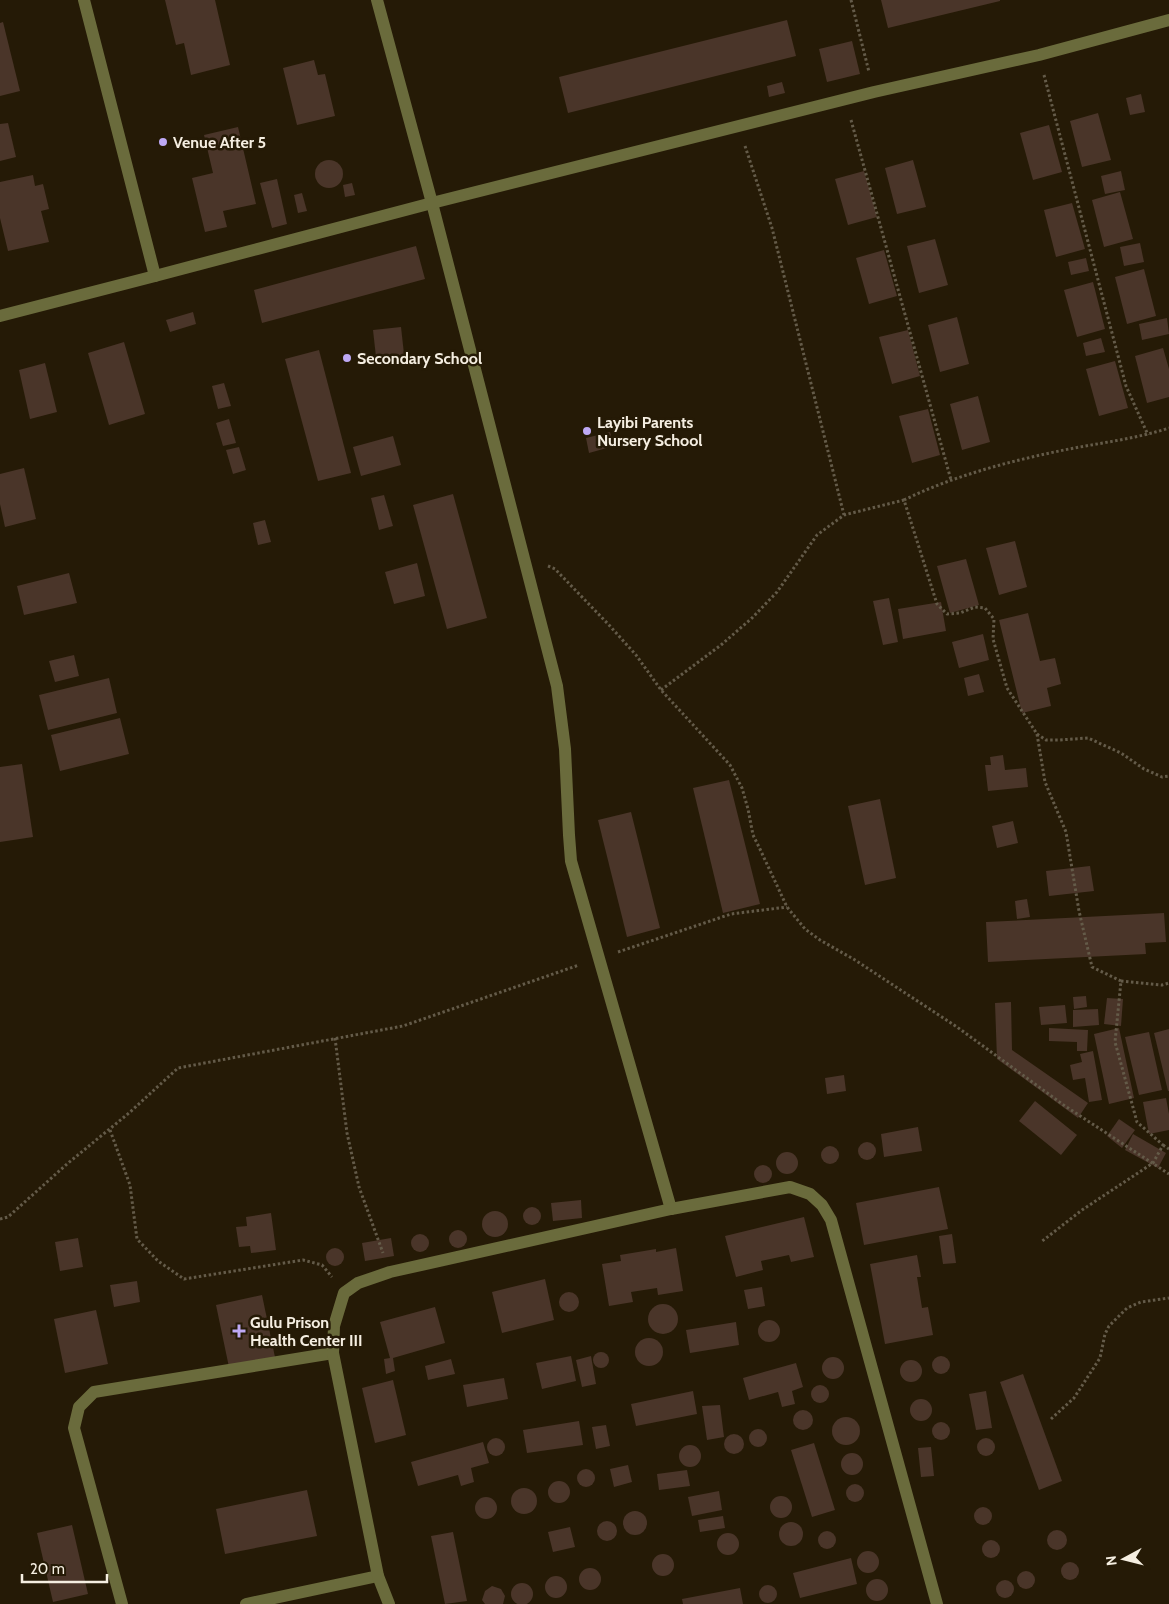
<svg xmlns="http://www.w3.org/2000/svg" width="1169" height="1604" viewBox="0 0 1169 1604" font-family="Cabin,sans-serif">
  <rect width="100%" height="100%" fill="#251a06"/>
  <!-- building -->
  <g fill="#4a3529">
    <polygon points="165,0 215,0 230,65 191,75 184,43 176,45"/>
    <polygon points="881,0 1000,0 1000,1 888,28"/>
    <polygon points="787,20 796,56 568,113 559,77"/>
    <polygon points="3,22 20,91 0,96 0,23"/>
    <polygon points="852,41 860,74 827,82 819,49"/>
    <polygon points="314,60 318,75 325,74 335,116 297,125 283,68"/>
    <polygon points="782,82 785,93 769,97 767,86"/>
    <polygon points="1141,94 1145,112 1130,115 1126,98"/>
    <polygon points="1098,113 1111,160 1082,167 1070,121"/>
    <polygon points="8,123 16,157 0,161 0,124"/>
    <polygon points="1049,125 1062,172 1033,180 1020,133"/>
    <polygon points="238,127 256,204 223,211 227,227 205,232 192,178 213,173 204,135"/>
    <circle cx="329" cy="174" r="14"/>
    <polygon points="913,160 926,207 897,214 885,168"/>
    <polygon points="864,171 877,217 848,225 835,179"/>
    <polygon points="1121,171 1125,190 1105,194 1101,176"/>
    <polygon points="33,175 35,186 43,184 49,209 41,211 49,242 8,251 0,218 0,182"/>
    <polygon points="277,179 287,224 272,228 260,183"/>
    <polygon points="352,183 355,195 345,197 343,185"/>
    <polygon points="1120,192 1133,239 1104,247 1092,200"/>
    <polygon points="302,193 307,211 298,213 294,195"/>
    <polygon points="1072,203 1085,249 1056,257 1044,210"/>
    <polygon points="935,239 948,285 919,293 907,246"/>
    <polygon points="1140,243 1144,262 1124,266 1120,247"/>
    <polygon points="416,246 425,279 262,323 254,290"/>
    <polygon points="884,250 897,296 869,304 856,258"/>
    <polygon points="1086,258 1089,271 1071,275 1068,262"/>
    <polygon points="1144,269 1156,316 1127,324 1115,277"/>
    <polygon points="1093,282 1105,329 1077,337 1064,290"/>
    <polygon points="193,312 196,324 170,332 166,320"/>
    <polygon points="957,317 969,364 940,372 928,325"/>
    <polygon points="1167,318 1169,334 1142,340 1139,324"/>
    <polygon points="401,327 405,363 377,366 373,330"/>
    <polygon points="908,330 920,376 892,384 879,337"/>
    <polygon points="1101,338 1105,352 1086,356 1083,343"/>
    <polygon points="124,342 145,414 109,425 88,353"/>
    <polygon points="1163,348 1169,369 1169,397 1147,403 1135,356"/>
    <polygon points="319,350 351,473 318,481 285,359"/>
    <polygon points="1115,361 1128,408 1099,416 1086,369"/>
    <polygon points="45,363 57,412 30,419 19,370"/>
    <polygon points="224,383 231,406 218,409 212,386"/>
    <polygon points="978,396 990,442 962,450 950,404"/>
    <polygon points="928,409 940,455 912,463 899,416"/>
    <polygon points="229,419 236,443 223,446 216,423"/>
    <polygon points="610,432 614,446 589,453 586,438"/>
    <polygon points="393,436 401,465 361,476 353,447"/>
    <polygon points="239,447 246,470 233,474 226,450"/>
    <polygon points="24,468 36,519 5,527 0,504 0,474"/>
    <polygon points="453,494 487,618 447,629 413,505"/>
    <polygon points="384,495 393,526 379,530 371,498"/>
    <polygon points="265,520 271,542 258,545 253,523"/>
    <polygon points="1015,541 1027,587 999,595 986,548"/>
    <polygon points="966,559 979,605 950,613 937,566"/>
    <polygon points="417,563 425,596 394,604 385,572"/>
    <polygon points="69,573 77,603 24,615 17,586"/>
    <polygon points="889,598 898,642 883,645 873,601"/>
    <polygon points="941,602 946,631 903,639 898,609"/>
    <polygon points="1028,613 1040,661 1055,658 1061,684 1047,688 1051,706 1022,713 999,620"/>
    <polygon points="983,634 989,660 959,668 952,642"/>
    <polygon points="74,655 79,676 55,682 49,661"/>
    <polygon points="979,674 984,692 968,696 964,678"/>
    <polygon points="109,678 117,713 48,730 39,695"/>
    <polygon points="120,718 129,754 60,771 51,735"/>
    <polygon points="1003,755 1005,770 1026,768 1028,787 988,791 985,765 991,765 990,757"/>
    <polygon points="22,764 33,837 0,842 0,767"/>
    <polygon points="729,780 760,904 723,913 693,788"/>
    <polygon points="880,799 896,878 865,885 848,806"/>
    <polygon points="631,812 660,928 627,937 598,820"/>
    <polygon points="1013,821 1018,843 997,848 992,826"/>
    <polygon points="1090,866 1094,891 1049,896 1046,871"/>
    <polygon points="1027,899 1030,917 1017,919 1015,901"/>
    <polygon points="1164,913 1166,942 1145,943 1146,954 988,962 986,922"/>
    <polygon points="1086,996 1087,1007 1074,1009 1073,997"/>
    <polygon points="1107,998 1123,999 1121,1026 1104,1024"/>
    <polygon points="1011,1002 1012,1050 1088,1103 1078,1118 997,1059 995,1003"/>
    <polygon points="1065,1005 1067,1023 1041,1025 1039,1007"/>
    <polygon points="1098,1009 1099,1025 1073,1027 1073,1010"/>
    <polygon points="1049,1028 1088,1030 1087,1051 1077,1051 1077,1042 1049,1041"/>
    <polygon points="1119,1028 1134,1098 1109,1104 1094,1034"/>
    <polygon points="1169,1029 1169,1091 1168,1091 1154,1033"/>
    <polygon points="1149,1032 1162,1090 1139,1095 1125,1037"/>
    <polygon points="1093,1051 1102,1100 1089,1102 1085,1078 1073,1080 1070,1065 1082,1062 1080,1054"/>
    <polygon points="844,1075 846,1091 827,1094 825,1078"/>
    <polygon points="1166,1098 1169,1114 1169,1130 1149,1134 1143,1102"/>
    <polygon points="1035,1101 1077,1135 1061,1155 1019,1121"/>
    <polygon points="1119,1119 1135,1130 1122,1148 1107,1136"/>
    <polygon points="918,1127 922,1151 884,1157 881,1134"/>
    <polygon points="1133,1134 1166,1153 1158,1168 1125,1150"/>
    <circle cx="867" cy="1151" r="9"/>
    <circle cx="830" cy="1155" r="9"/>
    <circle cx="787" cy="1163" r="11"/>
    <circle cx="763" cy="1174" r="9"/>
    <polygon points="939,1187 948,1229 864,1245 856,1203"/>
    <polygon points="581,1200 582,1218 553,1221 551,1203"/>
    <circle cx="532" cy="1216" r="9"/>
    <circle cx="495" cy="1224" r="13"/>
    <polygon points="271,1213 276,1250 251,1253 250,1246 239,1247 236,1227 247,1226 246,1217"/>
    <polygon points="804,1217 814,1257 791,1262 789,1255 761,1261 763,1270 736,1277 725,1236"/>
    <circle cx="458" cy="1239" r="9"/>
    <polygon points="952,1234 956,1263 943,1264 939,1236"/>
    <circle cx="420" cy="1243" r="9"/>
    <polygon points="78,1238 83,1267 60,1271 55,1242"/>
    <polygon points="391,1238 394,1256 365,1261 362,1243"/>
    <polygon points="676,1248 683,1291 658,1295 657,1288 631,1292 633,1302 609,1306 602,1264 621,1261 620,1255 656,1249 656,1252"/>
    <circle cx="335" cy="1257" r="9"/>
    <polygon points="917,1255 921,1277 917,1277 922,1308 928,1307 933,1335 885,1344 870,1264"/>
    <polygon points="545,1279 554,1320 502,1333 492,1292"/>
    <polygon points="137,1281 140,1302 114,1307 110,1285"/>
    <polygon points="762,1287 765,1306 748,1309 744,1290"/>
    <circle cx="569" cy="1302" r="10"/>
    <polygon points="262,1295 276,1362 230,1372 216,1305"/>
    <circle cx="663" cy="1319" r="15"/>
    <polygon points="435,1307 445,1343 393,1358 395,1371 386,1374 384,1359 390,1358 380,1322"/>
    <polygon points="96,1310 108,1364 65,1373 54,1319"/>
    <circle cx="769" cy="1331" r="11"/>
    <polygon points="736,1322 739,1345 690,1353 686,1330"/>
    <circle cx="649" cy="1352" r="14"/>
    <circle cx="601" cy="1360" r="8"/>
    <polygon points="571,1356 576,1381 542,1389 536,1363"/>
    <polygon points="591,1356 596,1384 582,1387 576,1360"/>
    <circle cx="941" cy="1365" r="9"/>
    <circle cx="833" cy="1368" r="11"/>
    <polygon points="451,1359 455,1374 428,1380 425,1366"/>
    <circle cx="911" cy="1371" r="11"/>
    <polygon points="796,1363 803,1387 792,1391 795,1404 782,1407 778,1392 749,1400 743,1378"/>
    <polygon points="1023,1374 1062,1481 1039,1490 1000,1382"/>
    <polygon points="504,1378 508,1399 467,1407 463,1385"/>
    <polygon points="393,1380 406,1435 375,1443 362,1388"/>
    <circle cx="820" cy="1394" r="9"/>
    <polygon points="693,1391 697,1414 636,1426 631,1404"/>
    <polygon points="986,1391 992,1428 976,1430 969,1394"/>
    <circle cx="921" cy="1410" r="11"/>
    <polygon points="720,1405 724,1437 707,1440 702,1406"/>
    <circle cx="803" cy="1420" r="10"/>
    <circle cx="846" cy="1431" r="14"/>
    <polygon points="579,1421 583,1445 527,1453 523,1430"/>
    <circle cx="941" cy="1431" r="9"/>
    <polygon points="606,1425 610,1446 596,1449 592,1427"/>
    <circle cx="758" cy="1438" r="9"/>
    <circle cx="734" cy="1444" r="10"/>
    <circle cx="496" cy="1447" r="9"/>
    <circle cx="986" cy="1447" r="9"/>
    <polygon points="483,1442 489,1463 471,1468 474,1482 461,1486 458,1475 418,1486 411,1462"/>
    <polygon points="814,1443 835,1510 812,1517 791,1450"/>
    <circle cx="690" cy="1456" r="11"/>
    <polygon points="931,1447 934,1476 921,1477 918,1448"/>
    <circle cx="852" cy="1464" r="11"/>
    <polygon points="628,1465 632,1482 614,1487 610,1469"/>
    <circle cx="586" cy="1478" r="9"/>
    <polygon points="687,1470 690,1486 659,1490 657,1474"/>
    <circle cx="559" cy="1492" r="11"/>
    <circle cx="855" cy="1493" r="9"/>
    <circle cx="524" cy="1501" r="13"/>
    <polygon points="307,1490 317,1536 225,1554 216,1509"/>
    <polygon points="719,1491 722,1510 692,1516 688,1497"/>
    <circle cx="781" cy="1507" r="11"/>
    <circle cx="486" cy="1508" r="11"/>
    <circle cx="983" cy="1516" r="9"/>
    <circle cx="635" cy="1523" r="12"/>
    <polygon points="723,1516 725,1528 700,1532 698,1520"/>
    <circle cx="607" cy="1531" r="10"/>
    <circle cx="791" cy="1534" r="12"/>
    <polygon points="72,1525 88,1594 53,1602 37,1533"/>
    <polygon points="570,1527 575,1547 553,1552 548,1532"/>
    <circle cx="1057" cy="1540" r="10"/>
    <circle cx="827" cy="1540" r="9"/>
    <polygon points="453,1532 467,1601 445,1604 431,1536"/>
    <circle cx="728" cy="1544" r="11"/>
    <circle cx="991" cy="1549" r="9"/>
    <circle cx="868" cy="1562" r="11"/>
    <circle cx="663" cy="1565" r="11"/>
    <polygon points="851,1558 857,1584 800,1598 793,1573"/>
    <circle cx="1070" cy="1571" r="9"/>
    <circle cx="590" cy="1579" r="11"/>
    <circle cx="1026" cy="1580" r="9"/>
    <circle cx="556" cy="1587" r="11"/>
    <circle cx="877" cy="1590" r="11"/>
    <circle cx="1005" cy="1589" r="9"/>
    <circle cx="522" cy="1594" r="11"/>
    <circle cx="768" cy="1594" r="9"/>
    <polygon points="492,1586 501,1589 505,1596 503,1604 485,1604 482,1600 485,1591"/>
    <polygon points="740,1588 743,1604 683,1604 682,1599"/>
  </g>
  <g fill="none" stroke-linecap="round" stroke-linejoin="round">
    <!-- path -->
    <g stroke="#645b49" stroke-width="3" stroke-dasharray="2.5 2.5" stroke-linecap="butt">
      <polyline points="851,0 869,72"/>
      <polyline points="1044,75 1126,386 1148,435"/>
      <polyline points="851,120 951,480"/>
      <polyline points="745,146 772,228 844,515"/>
      <path d="M904 500C953 476 1010 461 1064 450 1099 443 1135 439 1169 428"/>
      <polyline points="548,566 555,569 609,625 636,655 661,690 730,765 742,788 748,809 753,835 759,847 787,907 805,929 820,940 855,960 957,1027 1065,1106 1169,1174"/>
      <polyline points="661,690 721,645 752,618 777,592 817,535 844,515 904,500 937,604 947,614 960,613 975,607 985,608 994,619 993,639 1007,688 1037,734 1045,782 1066,832 1079,911 1092,967 1121,981 1115,1042 1137,1122 1163,1145 1153,1163 1082,1210 1041,1242"/>
      <polyline points="1037,734 1046,740 1059,740 1088,738 1121,753 1144,769 1162,777 1169,776"/>
      <polyline points="618,952 731,914 787,907"/>
      <polyline points="1121,981 1162,985 1169,983"/>
      <polyline points="335,1038 347,1133 359,1187 383,1253"/>
      <polyline points="110,1130 130,1185 137,1239 158,1261 184,1279 303,1260 322,1265 332,1277"/>
      <polyline points="1163,1145 1169,1149"/>
      <polyline points="0,1219 8,1217 67,1164 129,1113 178,1068 403,1026 579,965"/>
      <polyline points="1051,1419 1074,1398 1100,1358 1105,1334 1109,1326 1127,1308 1141,1302 1169,1298"/>
    </g>
    <!-- service -->
    <polyline stroke="#6a6b3c" stroke-width="12" points="122,1604 74,1428 79,1407 94,1392 333,1353"/>
    <!-- minor -->
    <g stroke="#6a6b3c" stroke-width="12">
      <polyline points="84,0 155,276"/>
      <polyline points="377,0 432,203 557,686 565,749 569,835 571,861 671,1209"/>
      <polyline points="0,316 155,276 432,203 874,92 1039,55 1169,20"/>
      <polyline points="246,1604 378,1576"/>
      <polyline points="389,1604 378,1576 333,1353 334,1326 344,1293 358,1283 390,1272 671,1209 790,1187 810,1194 822,1205 831,1220 937,1604"/>
    </g>
  </g>
  <!-- markers -->
  <g fill="#bea9f5" stroke="#251a06" stroke-width="2">
    <circle cx="163" cy="142" r="5"/>
    <circle cx="347" cy="358" r="5"/>
    <circle cx="587" cy="431" r="5"/>
    <path d="M236.5 1323.5h5v5h5v5h-5v5h-5v-5h-5v-5h5z"/>
  </g>
  <g text-anchor="middle" dominant-baseline="central" stroke-width="5" stroke-linejoin="round" paint-order="stroke">
    <!-- poi labels -->
    <g font-size="16" font-weight="bold" fill="#f5eee1" stroke="#251a06" text-anchor="start">
      <text x="173" y="142">Venue After 5</text>
      <text x="357" y="358">Secondary School</text>
      <text x="597" y="422">Layibi Parents<tspan x="597" dy="18">Nursery School</tspan></text>
      <text x="250" y="1322">Gulu Prison<tspan x="250" dy="18">Health Center III</tspan></text>
    </g>
  </g>
  <!-- north arrow -->
  <g transform="translate(1124 1559) rotate(263)" stroke="#251a06" stroke-width="4" paint-order="stroke">
  <path d="M0-4L9 19L0 12L-9 19Z" fill="#f5eee1"/>
  <text y="-8" font-size="14" font-weight="bold" text-anchor="middle" fill="#f5eee1">N</text>
  </g>
  <!-- scale -->
  <path d="M22 1574v8h85v-8" fill="none" stroke="#f5eee1" stroke-width="2.5"/>
  <text x="30" y="1574" font-size="15" fill="#f5eee1" stroke="#251a06" stroke-width="4" paint-order="stroke">20 m</text>
</svg>
